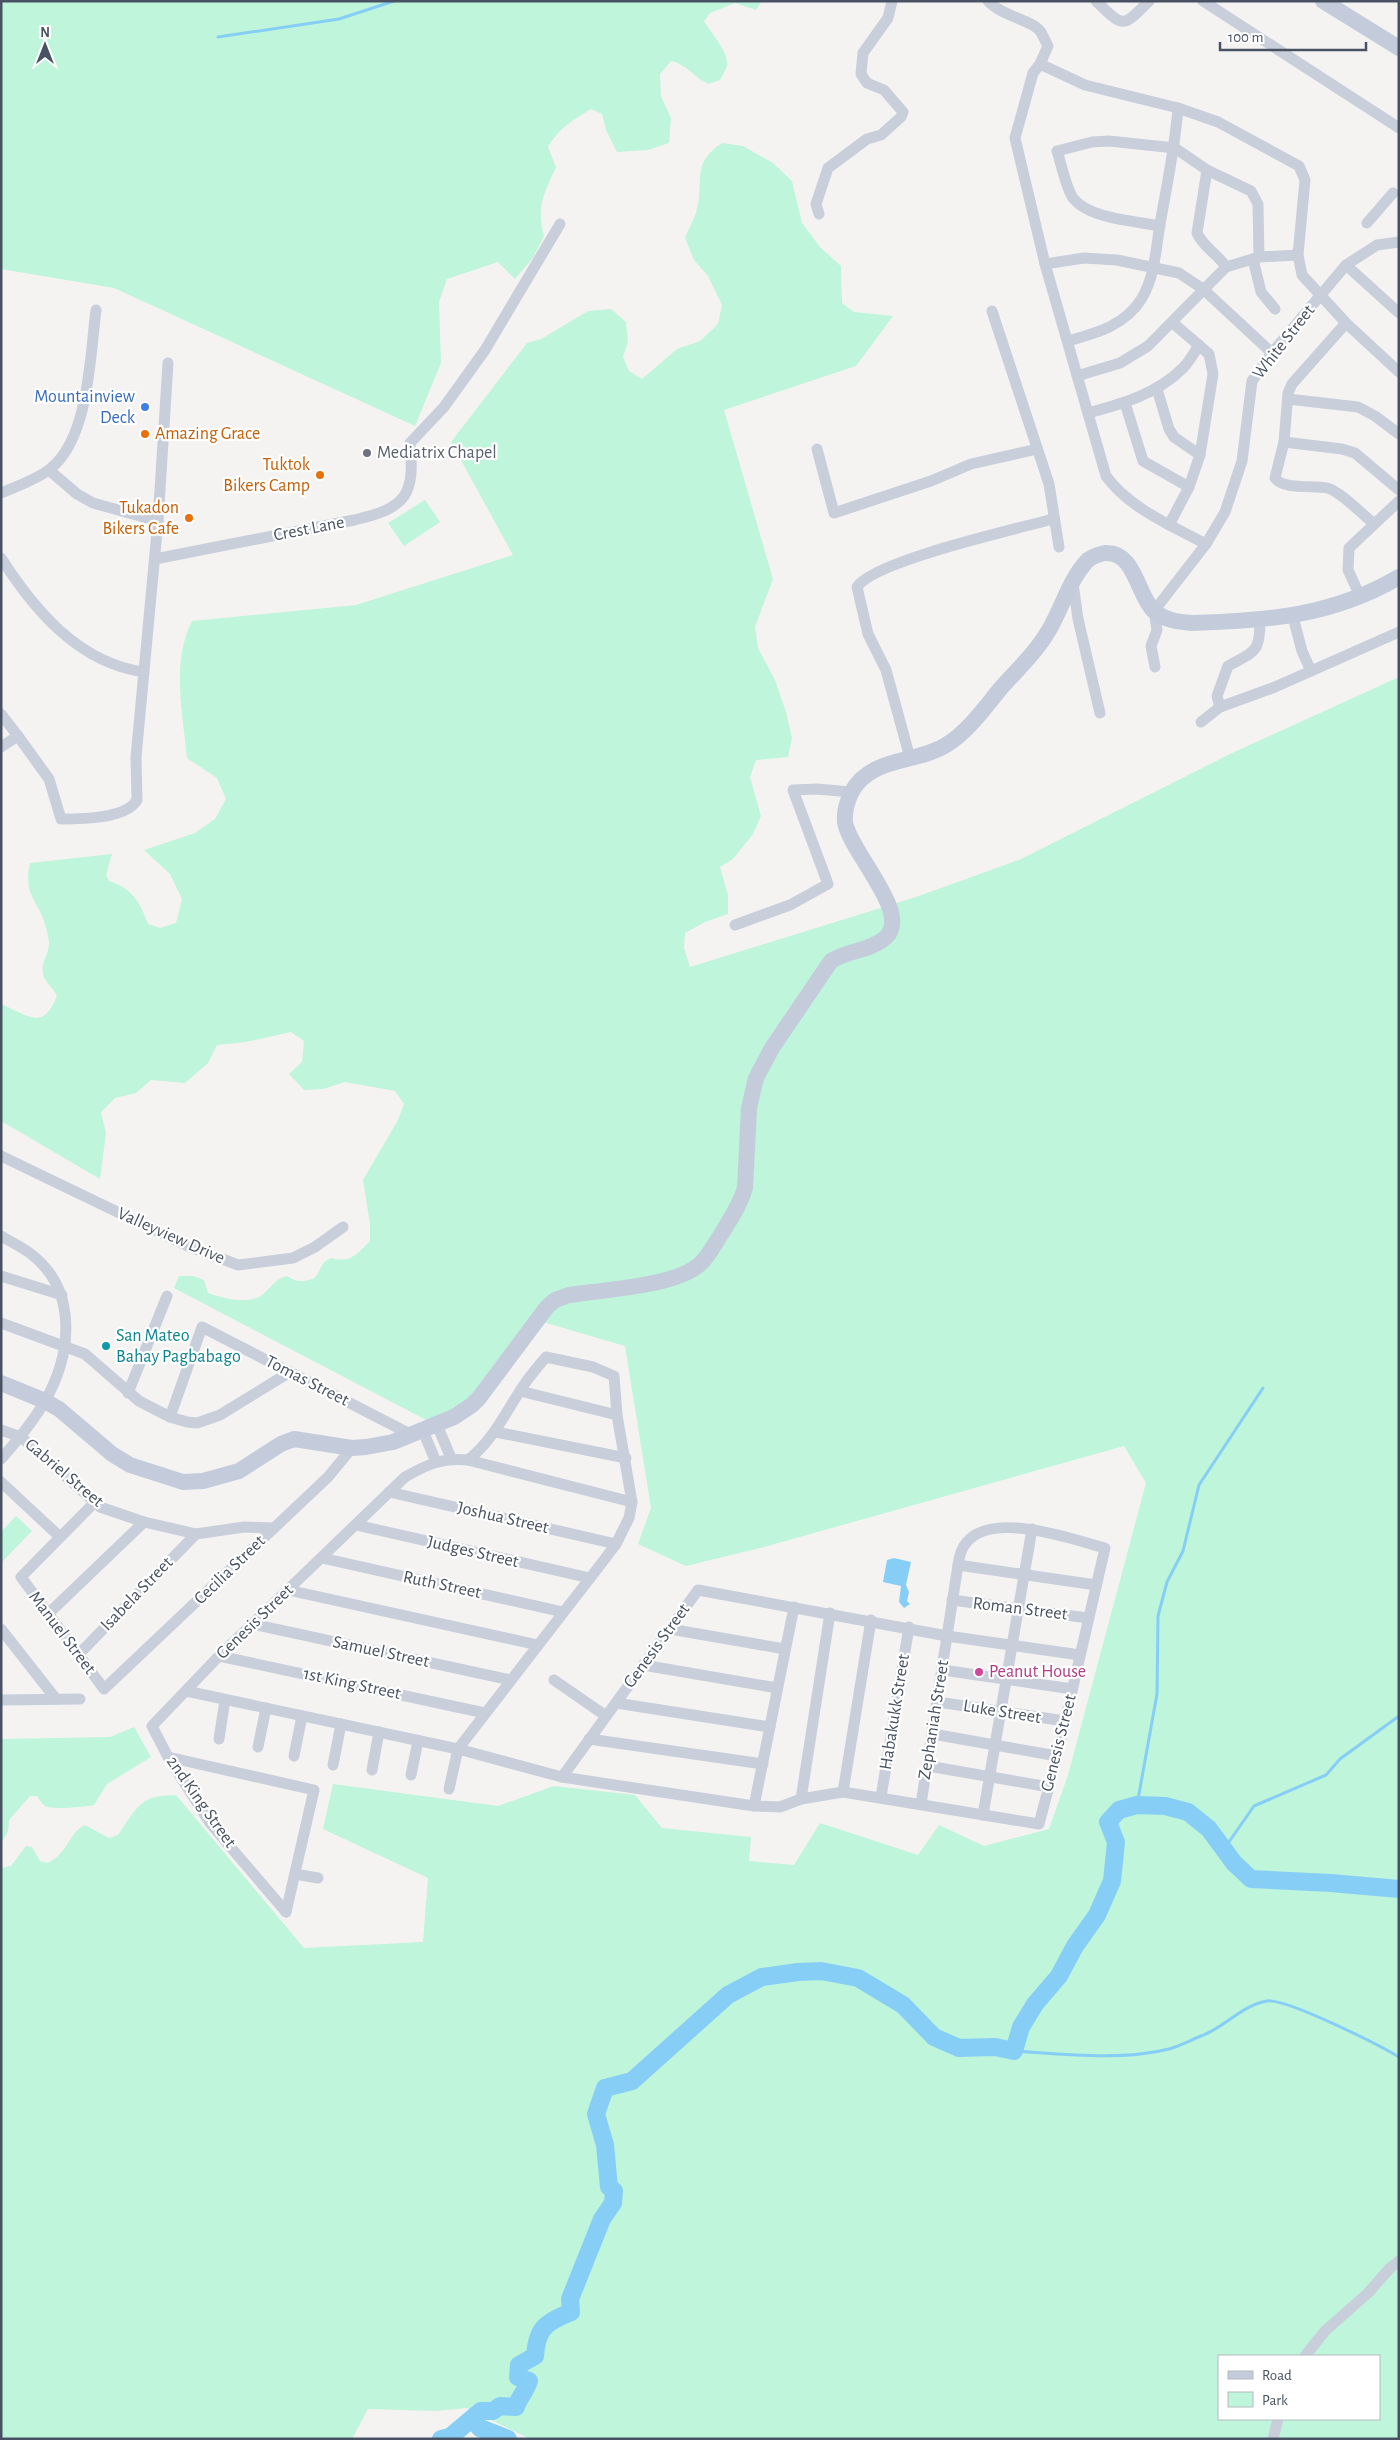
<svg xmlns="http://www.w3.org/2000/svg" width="1400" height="2440" viewBox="0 0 1400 2440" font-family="'Alegreya Sans',sans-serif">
  <rect width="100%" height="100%" fill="#f5f3f2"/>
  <!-- green -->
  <g fill="#bef5db" fill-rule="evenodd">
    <path d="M1 1H762L756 10 735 3 710 13 704 21C711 33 729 52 727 66 726 70 722 76 720 80L708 84C694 77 686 64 671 61L660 74 661 96 671 118 669 143 648 150 617 152 606 130 602 114 591 109C573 120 559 128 548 147L556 167C544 194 536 206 544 236L533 258 515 279 498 262 447 279 439 302 441 363 415 426 114 288 1 269Z"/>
    <path d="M722 143 743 146 773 163 792 181 802 223 820 247 841 266 842 303 854 312 893 316 856 366 724 410 773 579 755 627 758 648 775 680 786 712 792 738 788 757 756 760 750 777 761 816 753 834 733 859 720 867 728 895V914L705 922 685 933 684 948 690 967 916 897 1019 860 1232 753 1399 677V2439H530L467 2408 436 2411 368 2409 352 2439H1V1868L11 1866 26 1846 32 1847 40 1861 48 1863C68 1853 70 1831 85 1825L109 1838 118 1835C137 1808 139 1795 176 1795L304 1948 423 1942 428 1878 323 1829 333 1784 498 1806 554 1786 635 1795 662 1828 751 1837 749 1861 794 1865 820 1823 918 1855 939 1825 984 1846 1049 1829 1068 1775 1146 1483 1124 1446 764 1547 686 1566 638 1544 651 1508 625 1346 543 1322 463 1407 430 1422 174 1288 179 1276H193L204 1280 208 1293C222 1298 248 1305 262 1295 272 1287 275 1279 287 1276 297 1283 304 1282 315 1278L324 1262 331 1258C351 1263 356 1255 370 1241V1224L363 1180 398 1120 404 1104 395 1091 345 1082 323 1089 304 1090 289 1074 302 1062 304 1041 291 1032 246 1042 217 1045 208 1063 185 1083 151 1080 136 1093 115 1098 101 1112 106 1133 100 1179 1 1121V1004C28 1015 43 1032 57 996 54 989 47 984 44 977 39 964 49 955 49 943 49 940 48 935 47 932 42 902 22 899 30 863L112 854 106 875 109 881C132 888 140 902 148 924L160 928 176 923 182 899 170 874 144 850 195 833 215 819 226 799 217 778 187 758C183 714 171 662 192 621L356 605 513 555 451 442 527 343 541 339 588 311 611 309 626 322 628 342 623 357 629 371 642 379 677 349 700 341 718 324 722 305 708 276 694 260 685 238C689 228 695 218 697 209 704 179 691 164 722 143ZM1219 2356H1379V2419H1219Z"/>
    <polygon points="425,500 440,522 404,546 388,523"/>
    <polygon points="16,1516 32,1531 1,1563 1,1532"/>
    <path d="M134 1727 151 1757 107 1784 94 1805C86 1807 51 1810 45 1806 42 1804 39 1799 37 1796H30L9 1820 8 1832 1 1843V1739L110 1737Z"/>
  </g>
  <!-- water -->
  <polygon fill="#87cef6" points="894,1558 911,1562 906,1585 909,1592 907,1601 910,1604 904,1608 899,1602 901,1586 883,1582 887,1560"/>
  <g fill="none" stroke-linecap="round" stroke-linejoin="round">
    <!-- stream -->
    <g stroke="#87cef6" stroke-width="3">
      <polyline points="218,37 339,19 394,1"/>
      <polyline points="1137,1805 1157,1694 1158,1616 1167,1582 1183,1551 1199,1485 1263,1388"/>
      <polyline points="1224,1849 1254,1806 1326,1775 1340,1759 1399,1716"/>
      <path d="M1014 2051C1062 2054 1122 2061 1169 2049 1180 2046 1191 2040 1201 2036 1224 2028 1242 2005 1267 2001 1286 1998 1379 2045 1399 2057"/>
    </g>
    <!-- river -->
    <g stroke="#87cef6" stroke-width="18">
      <polyline points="473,2420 480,2428 508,2439"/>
      <path d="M441 2439 450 2437 481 2411H493L500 2406 516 2407C517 2401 526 2391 529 2381L518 2377 519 2365 535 2356C537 2328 545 2323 571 2312L570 2299 602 2219 613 2203 614 2191 609 2187 605 2145 596 2114 605 2088 632 2081 728 1995 762 1977 798 1972 821 1971 858 1978 903 2005 934 2037 959 2048 995 2047 1014 2051 1021 2027 1035 2004 1059 1976 1075 1946 1097 1915 1112 1881 1116 1842 1108 1822 1119 1810 1137 1805 1165 1806 1188 1812 1209 1829 1234 1863 1251 1879 1331 1883 1399 1889"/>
    </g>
    <!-- street -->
    <g stroke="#c8cfdb" stroke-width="11">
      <path d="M988 1C1001 16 1032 20 1040 31 1043 35 1045 41 1048 46L1040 64"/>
      <path d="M1096 1C1124 28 1122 28 1149 1"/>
      <polyline points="1203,1 1399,128"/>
      <path d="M1207 170 1197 233C1203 247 1218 254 1226 267"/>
      <polyline points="819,214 816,204 828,168 867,139 881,135 901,117 903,112 884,90 867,83 861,74 863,53 888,18 892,1"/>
      <polyline points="1367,223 1393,193"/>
      <path d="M1160 226C1136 221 1089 219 1073 198 1066 188 1061 163 1057 151L1092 142 1109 141 1175 148 1207 170 1251 191 1258 204 1259 257"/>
      <polyline points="1253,259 1261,292 1275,309"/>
      <polyline points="1045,264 1084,258 1117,260 1179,273 1203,289 1272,353"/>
      <polyline points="1346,265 1399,313"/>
      <polyline points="992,311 1049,484 1059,547"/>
      <path d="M1346 323 1292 384 1288 393 1284 442 1275 478C1283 490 1314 485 1327 488 1340 491 1362 514 1373 523"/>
      <path d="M1068 341C1097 333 1126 325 1142 298 1155 276 1156 248 1160 224 1167 185 1175 147 1178 108"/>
      <polyline points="1077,376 1120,363 1148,346 1226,267 1259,257 1298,255"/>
      <polyline points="1157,389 1169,429 1174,437 1200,455"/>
      <polyline points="1288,399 1358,407 1375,416 1399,434"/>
      <polyline points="1125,403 1143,461 1189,487"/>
      <path d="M1088 413C1122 404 1157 394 1183 368 1189 362 1194 353 1199 345"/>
      <polyline points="1284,442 1342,449 1355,453 1399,490"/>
      <polyline points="817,449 834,513 931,481 971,464 1037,449"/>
      <polyline points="49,470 77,494 93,503 158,521"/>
      <path d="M1 493C17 486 36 480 50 469 89 439 90 356 96 310"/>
      <polyline points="1169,525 1189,487 1200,455 1213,374 1209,354 1173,323"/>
      <path d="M1206 544C1172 526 1129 508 1106 476L1045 264 1015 138 1033 73 1040 64 1085 85 1178 108 1218 122 1299 166 1305 180 1298 255 1302 275 1346 323 1399 372"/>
      <path d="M1 558C35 611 79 663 144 672"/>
      <path d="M155 559 354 520C407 508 415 495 410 443L444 407 485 350 560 224"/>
      <polyline points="1073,583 1078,619 1100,713"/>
      <polyline points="1360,596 1348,570 1349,548 1399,501"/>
      <polyline points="1293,617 1302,651 1311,671"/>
      <polyline points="1155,667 1151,646 1157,630 1154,611 1206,544 1225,512 1242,461 1252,381 1272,353 1346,265 1377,245 1399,242"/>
      <path d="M1220 707 1217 696 1228 666C1255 651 1260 653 1260 620"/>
      <polyline points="1,714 18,736"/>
      <polyline points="1201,722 1220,707 1275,687 1399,632"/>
      <path d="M1 747 18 736 49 779 61 819C81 819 126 819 137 800L136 757 158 521 168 363"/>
      <path d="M910 758 886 670 868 634 857 587C873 561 1017 529 1053 519"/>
      <polyline points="735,925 790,905 828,884 793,790 817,789 851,792"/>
      <polyline points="1,1156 188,1246 238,1265 293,1258 315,1247 343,1227"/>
      <path d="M1 1236C11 1242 22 1247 31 1254 78 1290 72 1354 45 1401 33 1422 17 1441 1 1459"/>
      <polyline points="1,1276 62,1295"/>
      <polyline points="1,1323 85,1354 139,1401 170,1417 187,1422 197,1423 220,1415 290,1372"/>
      <polyline points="520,1391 617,1415"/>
      <polyline points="128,1393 167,1296"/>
      <polyline points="170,1417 202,1327 412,1435"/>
      <polyline points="437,1425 451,1458"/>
      <polyline points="1,1430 21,1437 100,1507 144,1522 196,1534 244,1527 274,1528"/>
      <polyline points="423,1431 436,1462"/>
      <polyline points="496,1432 626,1458"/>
      <polyline points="1,1482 60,1537"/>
      <polyline points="389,1492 616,1544"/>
      <polyline points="94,1503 21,1577 104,1689 328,1477 352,1448"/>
      <polyline points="356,1525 590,1578"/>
      <polyline points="322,1558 563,1612"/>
      <polyline points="958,1565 1096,1585"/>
      <polyline points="288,1590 538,1645"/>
      <polyline points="952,1600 1088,1618"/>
      <polyline points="48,1614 144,1522"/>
      <polyline points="252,1624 510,1680"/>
      <polyline points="1,1629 56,1699"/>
      <polyline points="670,1629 785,1649"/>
      <polyline points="79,1654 196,1534"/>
      <polyline points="219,1656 485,1713"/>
      <polyline points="643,1665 777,1688"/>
      <polyline points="943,1670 1072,1689"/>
      <polyline points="554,1680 606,1716"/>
      <path d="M186 1691 458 1749 562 1777 754 1806 780 1807 801 1799 843 1792 1039 1824 1057 1756 1105 1548C1071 1539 992 1510 966 1543 961 1549 959 1557 958 1565L921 1804"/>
      <polyline points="1,1700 80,1699"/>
      <polyline points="938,1702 1065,1721"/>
      <polyline points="616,1703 770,1727"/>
      <polyline points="933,1734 1057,1756"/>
      <polyline points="219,1739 225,1700"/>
      <polyline points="589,1739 763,1764"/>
      <polyline points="258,1747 266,1708"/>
      <polyline points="294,1756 302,1716"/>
      <polyline points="168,1757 314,1790 286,1912"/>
      <polyline points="333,1765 341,1724"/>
      <polyline points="928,1766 1049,1787"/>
      <polyline points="372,1770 379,1732"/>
      <polyline points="411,1775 418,1741"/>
      <polyline points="562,1777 698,1590 947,1636 1080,1655"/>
      <path d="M449 1789 458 1749 604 1560 616 1544 629 1518 632 1502 617 1415 614 1376 593 1367 546 1357C537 1368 527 1379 520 1391 503 1417 492 1441 468 1460"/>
      <polyline points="843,1792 871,1620"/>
      <polyline points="881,1797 909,1627"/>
      <polyline points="801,1799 830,1613"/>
      <polyline points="754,1806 794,1607"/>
      <polyline points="983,1815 1032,1529"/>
      <polyline points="295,1874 318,1878"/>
      <path d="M286 1912 210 1823 168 1757 152 1726 219 1656 405 1477C426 1465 443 1457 468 1460L632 1502"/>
      <polyline points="1305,2356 1325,2331 1368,2293 1390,2268 1399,2261"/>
      <polyline points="1273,2439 1278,2419"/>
    </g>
    <!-- secondary -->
    <g stroke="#c4ccdc" stroke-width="16">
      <polyline points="1323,1 1399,48"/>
      <path d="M1 1383 45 1401 59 1409 112 1454 130 1465 183 1482 203 1481 239 1471 281 1444 294 1439 352 1448 366 1447 393 1442 454 1417 472 1405 479 1398 547 1307 555 1300 569 1295C602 1290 677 1286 700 1264 709 1256 715 1243 722 1233 731 1218 740 1205 745 1188L749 1108 756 1078 772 1048 831 961C848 950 871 951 886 937 912 913 849 851 845 822 844 813 847 802 851 793 870 756 916 764 946 745 968 732 985 707 1001 688 1018 669 1037 651 1049 630 1062 608 1070 578 1088 560 1092 557 1100 554 1105 553 1135 551 1137 594 1153 610 1164 620 1178 622 1192 623 1266 621 1333 616 1399 577"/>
    </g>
  </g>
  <!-- markers -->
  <circle fill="#3f7fe0" stroke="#fff" stroke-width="2" cx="145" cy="407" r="5"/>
  <g fill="#e8710a" stroke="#fff" stroke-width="2">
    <circle cx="145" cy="434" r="5"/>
    <circle cx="320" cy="475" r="5"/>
    <circle cx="189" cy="518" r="5"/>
  </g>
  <circle fill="#6b7280" stroke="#fff" stroke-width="2" cx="367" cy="453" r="5"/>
  <circle fill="#0f9aa8" stroke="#fff" stroke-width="2" cx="106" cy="1346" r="5"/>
  <circle fill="#d1479c" stroke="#fff" stroke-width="2" cx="979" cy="1672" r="5"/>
  <g text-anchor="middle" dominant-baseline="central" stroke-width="4.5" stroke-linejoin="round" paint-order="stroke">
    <!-- street labels -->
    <g font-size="18" fill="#485262" stroke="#fff">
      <text transform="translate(1284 342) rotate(-52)">White Street</text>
      <text transform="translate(309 529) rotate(-11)">Crest Lane</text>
      <text transform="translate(171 1236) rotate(24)">Valleyview Drive</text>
      <text transform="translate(307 1381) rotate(27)">Tomas Street</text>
      <text transform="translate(64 1473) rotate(40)">Gabriel Street</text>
      <text transform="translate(503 1518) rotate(13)">Joshua Street</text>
      <text transform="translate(473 1552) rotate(13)">Judges Street</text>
      <text transform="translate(230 1570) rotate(-44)">Cecilia Street</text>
      <text transform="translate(442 1585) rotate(12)">Ruth Street</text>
      <text transform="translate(137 1594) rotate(-46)">Isabela Street</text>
      <text transform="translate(1020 1609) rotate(7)">Roman Street</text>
      <text transform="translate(255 1622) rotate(-44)">Genesis Street</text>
      <text transform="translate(62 1633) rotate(53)">Manuel Street</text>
      <text transform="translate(657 1646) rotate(-54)">Genesis Street</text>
      <text transform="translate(381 1652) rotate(12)">Samuel Street</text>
      <text transform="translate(352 1684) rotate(12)">1st King Street</text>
      <text transform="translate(895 1712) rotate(-81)">Habakukk Street</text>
      <text transform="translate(1002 1712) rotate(9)">Luke Street</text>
      <text transform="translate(934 1720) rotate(-81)">Zephaniah Street</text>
      <text transform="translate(1059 1743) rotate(-76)">Genesis Street</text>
      <text transform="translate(201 1802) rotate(55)">2nd King Street</text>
    </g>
    <!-- shop labels -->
    <g font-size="18" fill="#366cbe" stroke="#fff" text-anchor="end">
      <text x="135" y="397">Mountainview<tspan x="135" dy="21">Deck</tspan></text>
    </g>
    <!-- food labels -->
    <g font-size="18" fill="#c56008" stroke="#fff" text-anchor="end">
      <text x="155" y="434" text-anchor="start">Amazing Grace</text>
      <text x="310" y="465">Tuktok<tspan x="310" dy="21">Bikers Camp</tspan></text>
      <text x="179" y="508">Tukadon<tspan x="179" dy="21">Bikers Cafe</tspan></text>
    </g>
    <!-- worship labels -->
    <g font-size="18" fill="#5b616d" stroke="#fff" text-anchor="start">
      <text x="377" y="453">Mediatrix Chapel</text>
    </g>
    <!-- culture labels -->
    <g font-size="18" fill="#0d838f" stroke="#fff" text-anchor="start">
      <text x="116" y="1336">San Mateo<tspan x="116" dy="21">Bahay Pagbabago</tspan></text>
    </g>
    <!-- hotel labels -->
    <g font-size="18" fill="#b23c85" stroke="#fff" text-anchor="start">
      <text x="989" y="1672">Peanut House</text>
    </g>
  </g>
  <!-- border -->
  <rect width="1400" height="2440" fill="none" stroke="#485262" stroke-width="5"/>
  <!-- legend -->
  <rect x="1218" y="2355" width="162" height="65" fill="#ffffff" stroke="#b6bac0"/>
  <rect x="1228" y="2371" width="25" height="8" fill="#c4ccdc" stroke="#b6bac0"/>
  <text x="1262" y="2380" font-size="15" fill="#485262">Road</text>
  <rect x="1228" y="2392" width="25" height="15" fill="#bef5db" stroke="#b6bac0"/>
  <text x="1262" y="2405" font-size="15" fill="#485262">Park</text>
  <!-- north arrow -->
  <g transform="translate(45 45)" stroke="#ffffff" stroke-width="4" paint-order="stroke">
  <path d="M0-4L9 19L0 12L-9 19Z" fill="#485262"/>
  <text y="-8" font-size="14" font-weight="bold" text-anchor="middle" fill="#485262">N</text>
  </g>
  <!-- scale -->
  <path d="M1220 42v8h146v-8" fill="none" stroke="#485262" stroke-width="2.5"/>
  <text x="1228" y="42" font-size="15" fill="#485262" stroke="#ffffff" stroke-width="4" paint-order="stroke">100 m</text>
</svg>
